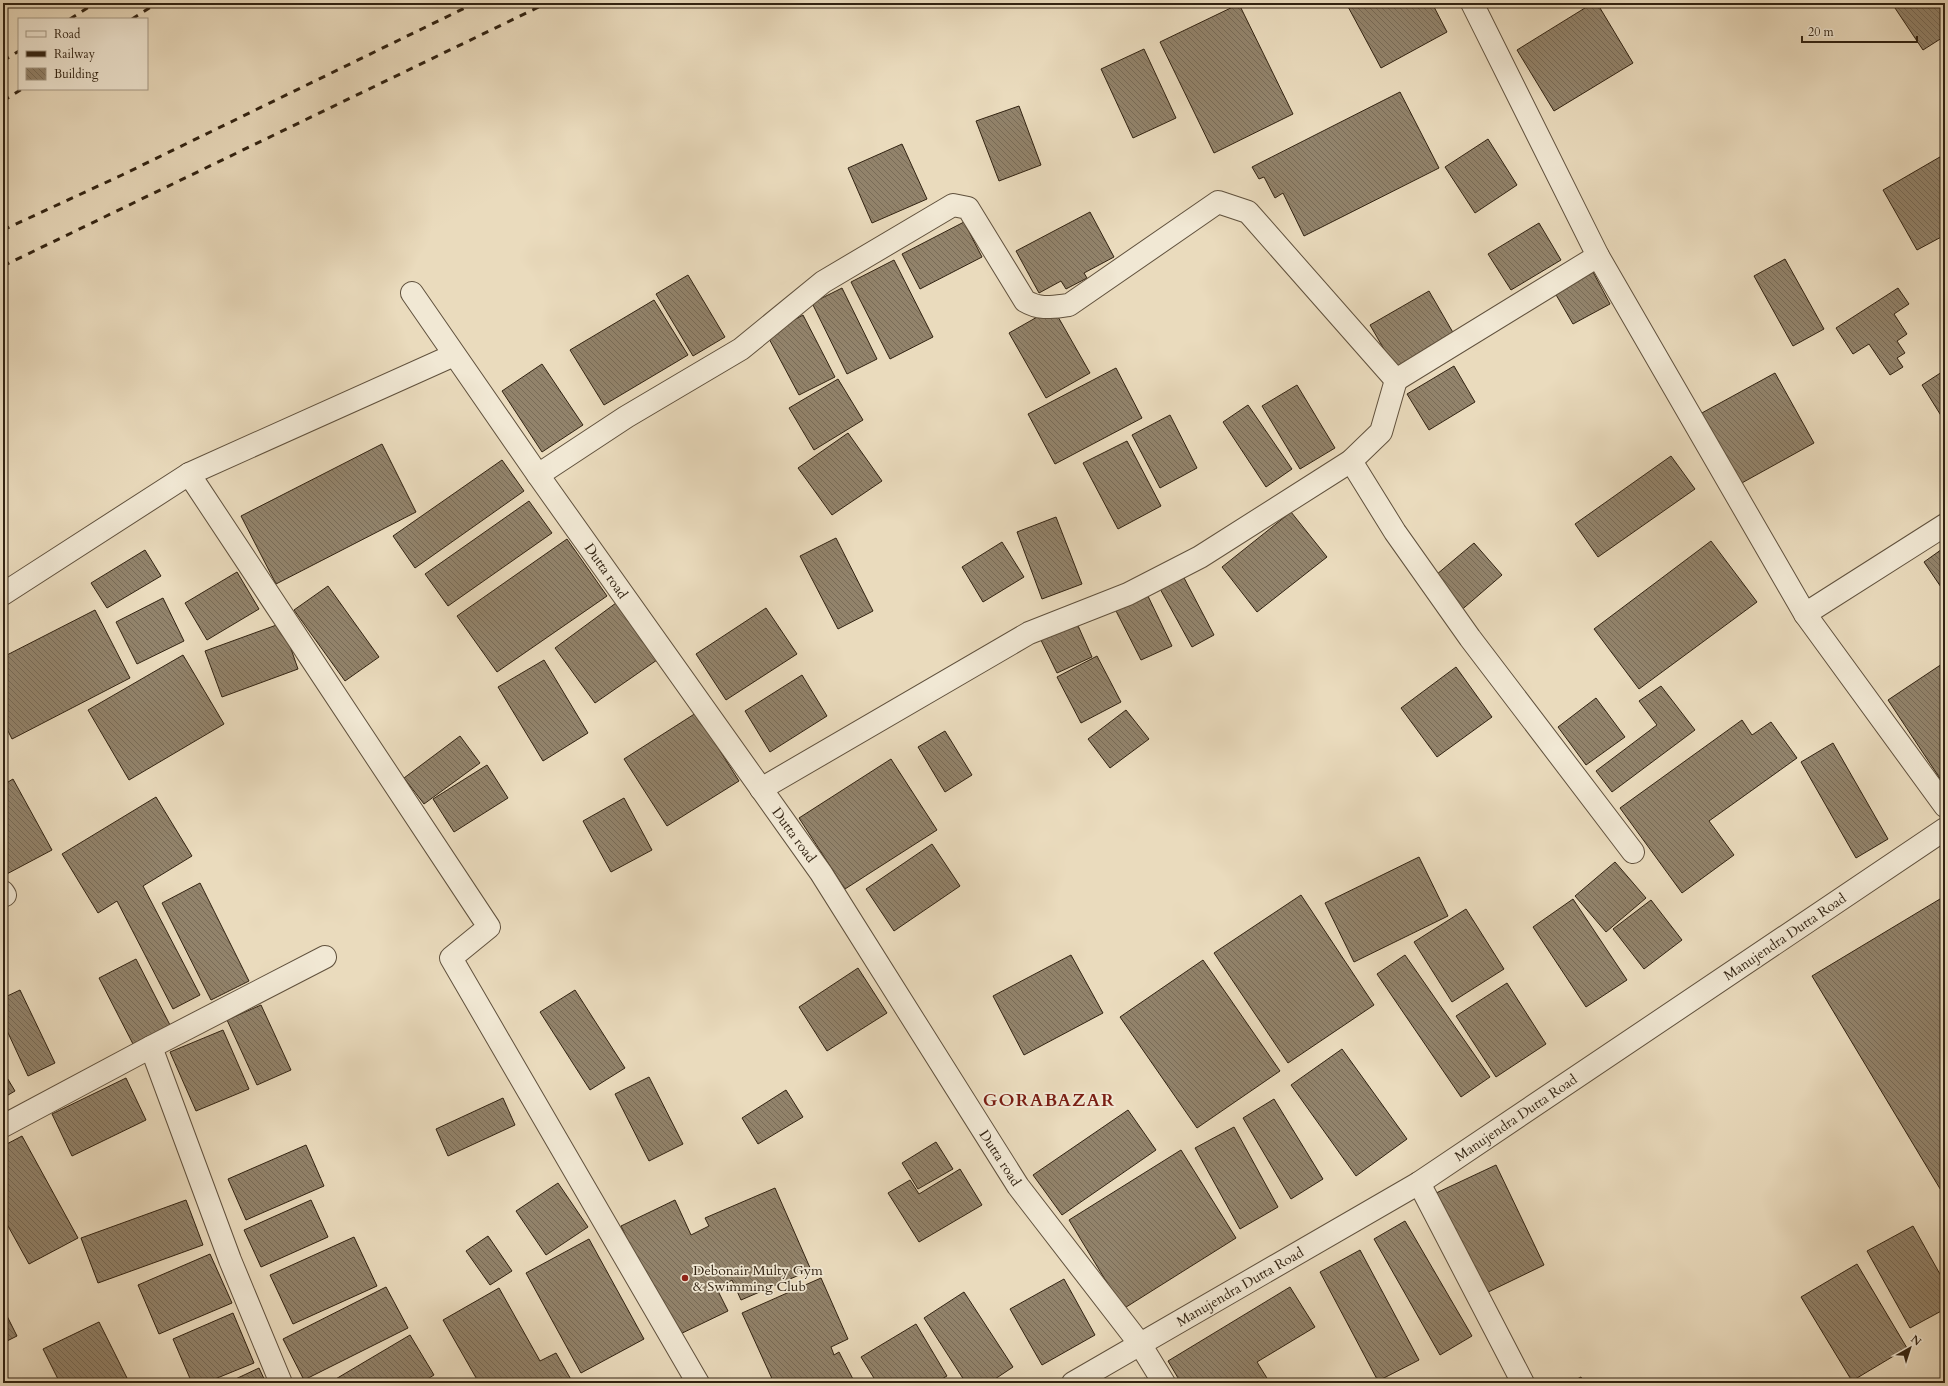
<svg xmlns="http://www.w3.org/2000/svg" width="1948" height="1386" viewBox="0 0 1948 1386" font-family="Cardo,serif">
  <defs>
    <pattern id="building-back-hatch" width="6" height="6" patternUnits="userSpaceOnUse"><rect width="6" height="6" fill="#92836b"/><path d="M-1 5l2 2M0 0l6 6M5-1l2 2" fill="none" stroke="#786b57"/></pattern>
  </defs>
  <rect width="100%" height="100%" fill="#eadbbd"/>
  <filter id="stains"><feTurbulence type="fractalNoise" baseFrequency=".005" numOctaves="4"/><feColorMatrix values="0 0 0 0 .2 0 0 0 0 .09 0 0 0 0 .02 0 0 0 .5 -.17"/></filter>
  <radialGradient id="worn" r=".72"><stop offset=".6" stop-color="#630" stop-opacity="0"/><stop offset="1" stop-color="#630" stop-opacity=".3"/></radialGradient>
  <!-- building -->
  <g fill="url(#building-back-hatch)" stroke="#322312">
    <polygon points="1346,3 1432,3 1447,32 1381,68"/>
    <polygon points="1593,3 1597,3 1633,63 1554,111 1517,50"/>
    <polygon points="1903,3 1945,3 1945,36 1923,50 1895,8"/>
    <polygon points="1239,4 1293,114 1214,153 1160,42"/>
    <polygon points="1144,49 1176,118 1133,138 1101,69"/>
    <polygon points="1400,92 1439,168 1304,236 1283,193 1275,198 1264,177 1259,179 1252,167"/>
    <polygon points="1019,106 1041,165 999,181 976,121"/>
    <polygon points="1488,139 1517,185 1475,213 1445,167"/>
    <polygon points="902,144 927,199 872,223 848,168"/>
    <polygon points="1945,154 1945,235 1917,250 1883,190"/>
    <polygon points="1090,212 1114,257 1084,273 1087,278 1066,289 1061,281 1039,293 1016,251"/>
    <polygon points="964,222 982,257 920,289 902,254"/>
    <polygon points="1539,223 1561,260 1511,290 1488,254"/>
    <polygon points="1785,259 1824,329 1793,346 1754,276"/>
    <polygon points="894,260 933,337 890,359 851,282"/>
    <polygon points="1593,272 1610,304 1573,324 1555,293"/>
    <polygon points="688,275 725,337 693,356 656,294"/>
    <polygon points="842,288 877,359 847,374 812,303"/>
    <polygon points="1898,288 1909,304 1894,314 1907,334 1897,341 1905,353 1897,358 1903,367 1890,375 1869,344 1853,354 1836,328"/>
    <polygon points="1429,291 1455,336 1396,370 1370,325"/>
    <polygon points="654,300 688,355 604,405 570,350"/>
    <polygon points="1053,308 1090,373 1046,398 1009,333"/>
    <polygon points="803,315 835,377 799,395 767,335"/>
    <polygon points="542,364 583,425 542,452 502,391"/>
    <polygon points="1454,366 1475,402 1429,430 1407,394"/>
    <polygon points="1116,368 1142,418 1055,464 1028,414"/>
    <polygon points="1945,370 1945,422 1922,385"/>
    <polygon points="1775,373 1814,443 1740,484 1700,414"/>
    <polygon points="838,379 863,420 814,450 789,408"/>
    <polygon points="1297,385 1335,448 1300,469 1262,406"/>
    <polygon points="1248,405 1292,469 1266,487 1223,422"/>
    <polygon points="1170,415 1197,468 1160,488 1132,435"/>
    <polygon points="848,433 882,481 832,515 798,468"/>
    <polygon points="1127,441 1161,506 1118,529 1083,463"/>
    <polygon points="382,444 416,512 276,584 241,516"/>
    <polygon points="1671,456 1695,489 1598,557 1575,524"/>
    <polygon points="502,460 524,491 415,568 393,536"/>
    <polygon points="529,501 552,533 448,606 425,574"/>
    <polygon points="1291,512 1327,557 1257,612 1222,567"/>
    <polygon points="1056,517 1082,584 1042,599 1017,532"/>
    <polygon points="836,538 873,611 838,629 800,556"/>
    <polygon points="567,539 607,596 497,672 457,616"/>
    <polygon points="1711,541 1757,602 1639,689 1594,629"/>
    <polygon points="1002,542 1024,577 983,602 962,567"/>
    <polygon points="1474,543 1502,575 1458,613 1430,580"/>
    <polygon points="1945,547 1945,593 1924,562"/>
    <polygon points="145,550 161,576 107,608 91,583"/>
    <polygon points="237,572 259,609 207,640 185,603"/>
    <polygon points="1182,574 1214,635 1192,647 1159,587"/>
    <polygon points="328,586 379,657 345,681 294,610"/>
    <polygon points="1146,592 1172,646 1141,660 1114,607"/>
    <polygon points="163,598 184,641 137,664 116,622"/>
    <polygon points="616,603 657,660 595,703 555,648"/>
    <polygon points="766,608 797,654 726,700 696,654"/>
    <polygon points="95,610 130,678 12,739 3,721 3,657"/>
    <polygon points="1075,619 1092,657 1057,673 1038,634"/>
    <polygon points="282,623 298,669 222,697 205,651"/>
    <polygon points="183,655 224,724 129,780 88,710"/>
    <polygon points="1097,656 1121,702 1081,723 1057,677"/>
    <polygon points="544,660 588,733 543,761 498,687"/>
    <polygon points="1945,662 1945,786 1888,700"/>
    <polygon points="1456,667 1492,717 1437,757 1401,708"/>
    <polygon points="802,675 827,716 770,752 745,711"/>
    <polygon points="1661,686 1695,730 1612,792 1596,771 1657,725 1639,701"/>
    <polygon points="1596,698 1625,737 1586,765 1558,727"/>
    <polygon points="1126,710 1149,739 1110,768 1088,739"/>
    <polygon points="696,713 739,781 667,826 624,759"/>
    <polygon points="1742,720 1752,735 1771,722 1797,758 1709,821 1734,855 1682,893 1620,808"/>
    <polygon points="945,731 972,775 945,792 918,747"/>
    <polygon points="460,736 480,763 424,804 404,778"/>
    <polygon points="1833,743 1888,839 1856,858 1801,762"/>
    <polygon points="891,759 937,830 845,889 799,818"/>
    <polygon points="487,765 508,798 454,832 433,799"/>
    <polygon points="13,779 52,850 3,876 3,785"/>
    <polygon points="156,797 192,856 143,886 200,995 173,1009 117,901 98,913 62,854"/>
    <polygon points="624,798 652,850 611,872 583,821"/>
    <polygon points="932,844 960,886 894,931 866,889"/>
    <polygon points="1419,857 1448,916 1354,962 1325,903"/>
    <polygon points="1615,862 1646,898 1606,932 1575,896"/>
    <polygon points="200,883 249,981 211,1000 162,903"/>
    <polygon points="1301,895 1374,1005 1288,1063 1214,953"/>
    <polygon points="1945,896 1945,1197 1812,976"/>
    <polygon points="1573,899 1627,980 1586,1007 1533,927"/>
    <polygon points="1651,900 1682,940 1644,969 1613,929"/>
    <polygon points="1466,909 1504,969 1452,1002 1414,942"/>
    <polygon points="1071,955 1103,1013 1024,1055 993,996"/>
    <polygon points="1405,955 1490,1077 1461,1097 1377,974"/>
    <polygon points="136,959 170,1025 133,1044 99,978"/>
    <polygon points="1203,960 1280,1071 1197,1128 1120,1017"/>
    <polygon points="858,968 887,1013 827,1051 799,1007"/>
    <polygon points="1507,983 1546,1044 1496,1077 1456,1016"/>
    <polygon points="20,990 55,1063 28,1076 3,1022 3,998"/>
    <polygon points="575,990 625,1068 590,1090 540,1012"/>
    <polygon points="261,1005 291,1070 257,1085 227,1020"/>
    <polygon points="223,1030 249,1089 196,1111 170,1052"/>
    <polygon points="1342,1049 1407,1139 1356,1176 1291,1085"/>
    <polygon points="3,1071 15,1091 3,1098"/>
    <polygon points="649,1077 683,1144 649,1161 615,1094"/>
    <polygon points="126,1078 146,1120 72,1156 52,1114"/>
    <polygon points="786,1090 803,1117 758,1144 742,1118"/>
    <polygon points="503,1098 515,1125 448,1156 436,1129"/>
    <polygon points="1274,1099 1323,1179 1291,1199 1243,1118"/>
    <polygon points="1128,1110 1156,1150 1062,1215 1033,1175"/>
    <polygon points="1234,1127 1278,1207 1240,1229 1195,1148"/>
    <polygon points="22,1136 78,1238 29,1264 3,1217 3,1146"/>
    <polygon points="936,1142 953,1169 918,1189 902,1163"/>
    <polygon points="306,1145 324,1186 246,1220 228,1179"/>
    <polygon points="1181,1150 1236,1238 1123,1309 1069,1220"/>
    <polygon points="1496,1165 1544,1265 1482,1295 1434,1194"/>
    <polygon points="960,1169 982,1205 919,1242 888,1193 910,1180 919,1194"/>
    <polygon points="558,1183 588,1227 546,1255 516,1211"/>
    <polygon points="775,1188 811,1270 741,1300 732,1280 717,1289 728,1311 674,1337 621,1226 675,1200 691,1235 709,1226 705,1218"/>
    <polygon points="186,1200 203,1245 98,1283 81,1238"/>
    <polygon points="311,1200 328,1237 261,1267 244,1230"/>
    <polygon points="1405,1221 1472,1336 1440,1355 1374,1239"/>
    <polygon points="1913,1226 1945,1283 1945,1309 1910,1328 1867,1251"/>
    <polygon points="488,1236 512,1271 490,1285 466,1251"/>
    <polygon points="354,1237 377,1286 293,1324 270,1275"/>
    <polygon points="589,1239 644,1339 581,1373 526,1273"/>
    <polygon points="1360,1250 1419,1360 1378,1381 1320,1272"/>
    <polygon points="210,1254 232,1303 159,1334 138,1285"/>
    <polygon points="1857,1264 1907,1348 1852,1381 1801,1297"/>
    <polygon points="821,1278 848,1339 831,1347 834,1355 839,1352 855,1383 774,1383 742,1313"/>
    <polygon points="1064,1279 1095,1335 1042,1365 1010,1309"/>
    <polygon points="386,1287 408,1328 304,1380 283,1339"/>
    <polygon points="1290,1287 1315,1327 1257,1362 1270,1383 1181,1383 1168,1361"/>
    <polygon points="499,1288 540,1361 556,1353 573,1383 479,1383 443,1320"/>
    <polygon points="964,1292 1013,1367 989,1383 966,1383 924,1318"/>
    <polygon points="3,1308 17,1336 3,1343"/>
    <polygon points="233,1313 254,1363 205,1383 192,1383 173,1339"/>
    <polygon points="99,1322 127,1378 116,1383 60,1383 43,1349"/>
    <polygon points="916,1324 947,1376 935,1383 877,1383 861,1357"/>
    <polygon points="410,1335 434,1375 421,1383 329,1383"/>
    <polygon points="259,1368 266,1383 227,1383"/>
    <polygon points="1581,1377 1584,1383 1569,1383"/>
    <polygon points="1145,1378 1149,1383 1137,1383"/>
  </g>
  <g fill="none" stroke-linecap="round" stroke-linejoin="round">
    <defs>
      <g id="minor">
        <polyline points="1472,3 1598,256 1805,614 1945,806"/>
        <polyline points="412,293 538,475 821,873 1018,1186 1140,1344 1164,1383"/>
        <polyline points="1351,461 1395,532 1470,638 1633,852"/>
        <polyline points="189,474 489,927 451,958 698,1383"/>
        <path d="M538 475 626 417 741 349 823 282 953 205 968 208 1025 301C1040 310 1052 307 1069 305L1218 202 1248 212 1396 380 1598 256"/>
        <polyline points="3,594 189,474 454,355"/>
        <polyline points="1805,614 1945,525"/>
        <polyline points="761,789 1029,633 1128,594 1200,557 1351,461 1381,432 1396,380"/>
        <polyline points="3,892 5,895"/>
        <polyline points="151,1047 230,1260 281,1383"/>
        <polyline points="3,1126 151,1047 325,957"/>
        <polyline points="1419,1183 1523,1383"/>
        <polyline points="1073,1383 1419,1183 1945,829"/>
      </g>
    </defs>
    <!-- minor casing -->
    <use href="#minor" stroke="#60513d" stroke-width="24"/>
    <!-- minor -->
    <use href="#minor" stroke="#f1e8d4" stroke-width="22"/>
    <!-- rail -->
    <g stroke="#322312" stroke-width="3" stroke-dasharray="7 7" stroke-linecap="butt">
      <polyline points="70,19 95,3"/>
      <polyline points="132,19 157,3"/>
      <polyline points="3,61 19,51"/>
      <polyline points="3,101 22,89"/>
      <polyline points="3,230 122,175 475,3"/>
      <polyline points="3,266 547,3"/>
    </g>
  </g>
  <!-- markers -->
  <circle fill="#8f2418" stroke="#f1e8d4" stroke-width="1.5" cx="685" cy="1278" r="4"/>
  <g text-anchor="middle" dominant-baseline="central" stroke-width="3.5" stroke-linejoin="round" paint-order="stroke">
    <!-- street labels -->
    <g font-size="14" fill="#322312" stroke="#f1e8d4">
      <text transform="translate(606 571) rotate(55)">Dutta road</text>
      <text transform="translate(794 835) rotate(54)">Dutta road</text>
      <text transform="translate(1785 937) rotate(-34)">Manujendra Dutta Road</text>
      <text transform="translate(1516 1118) rotate(-34)">Manujendra Dutta Road</text>
      <text transform="translate(1000 1158) rotate(57)">Dutta road</text>
      <text transform="translate(1240 1287) rotate(-30)">Manujendra Dutta Road</text>
    </g>
    <!-- poi labels -->
    <g font-size="14" fill="#322312" stroke="#f1e8d4" text-anchor="start">
      <text x="693" y="1270">Debonair Multy Gym<tspan x="693" dy="16">&amp; Swimming Club</tspan></text>
    </g>
    <!-- district labels -->
    <g font-size="18" font-weight="bold" letter-spacing="1" fill="#7a1f14" stroke="#f1e8d4">
      <text x="1049" y="1100">GORABAZAR</text>
    </g>
  </g>
  <!-- margin -->
  <rect width="1948" height="1386" fill="none" stroke="#eadbbd" stroke-width="16"/>
  <rect x="4" y="4" width="1940" height="1378" fill="none" stroke="#322312" stroke-width="2"/>
  <rect x="8" y="8" width="1932" height="1370" fill="none" stroke="#322312"/>
  <!-- legend -->
  <rect x="18" y="18" width="130" height="72" fill="#f1e8d4" stroke="#a59986"/>
  <rect x="26" y="31" width="20" height="6" fill="#f1e8d4" stroke="#a59986"/>
  <text x="54" y="38" font-size="12" fill="#322312">Road</text>
  <rect x="26" y="51" width="20" height="6" fill="#322312" stroke="#a59986"/>
  <text x="54" y="58" font-size="12" fill="#322312">Railway</text>
  <rect x="26" y="68" width="20" height="12" fill="url(#building-back-hatch)" stroke="#a59986"/>
  <text x="54" y="78" font-size="12" fill="#322312">Building</text>
  <!-- north arrow -->
  <g transform="translate(1910 1348) rotate(39)" stroke="#f1e8d4" stroke-width="3" paint-order="stroke">
  <path d="M0-3L7 15L0 10L-7 15Z" fill="#322312"/>
  <text y="-6" font-size="11" font-weight="bold" text-anchor="middle" fill="#322312">N</text>
  </g>
  <!-- scale -->
  <path d="M1802 36v6h115v-6" fill="none" stroke="#322312" stroke-width="2"/>
  <text x="1808" y="36" font-size="12" fill="#322312" stroke="#f1e8d4" stroke-width="3" paint-order="stroke">20 m</text>
  <rect width="100%" height="100%" filter="url(#stains)"/>
  <rect width="100%" height="100%" fill="url(#worn)"/>
</svg>
